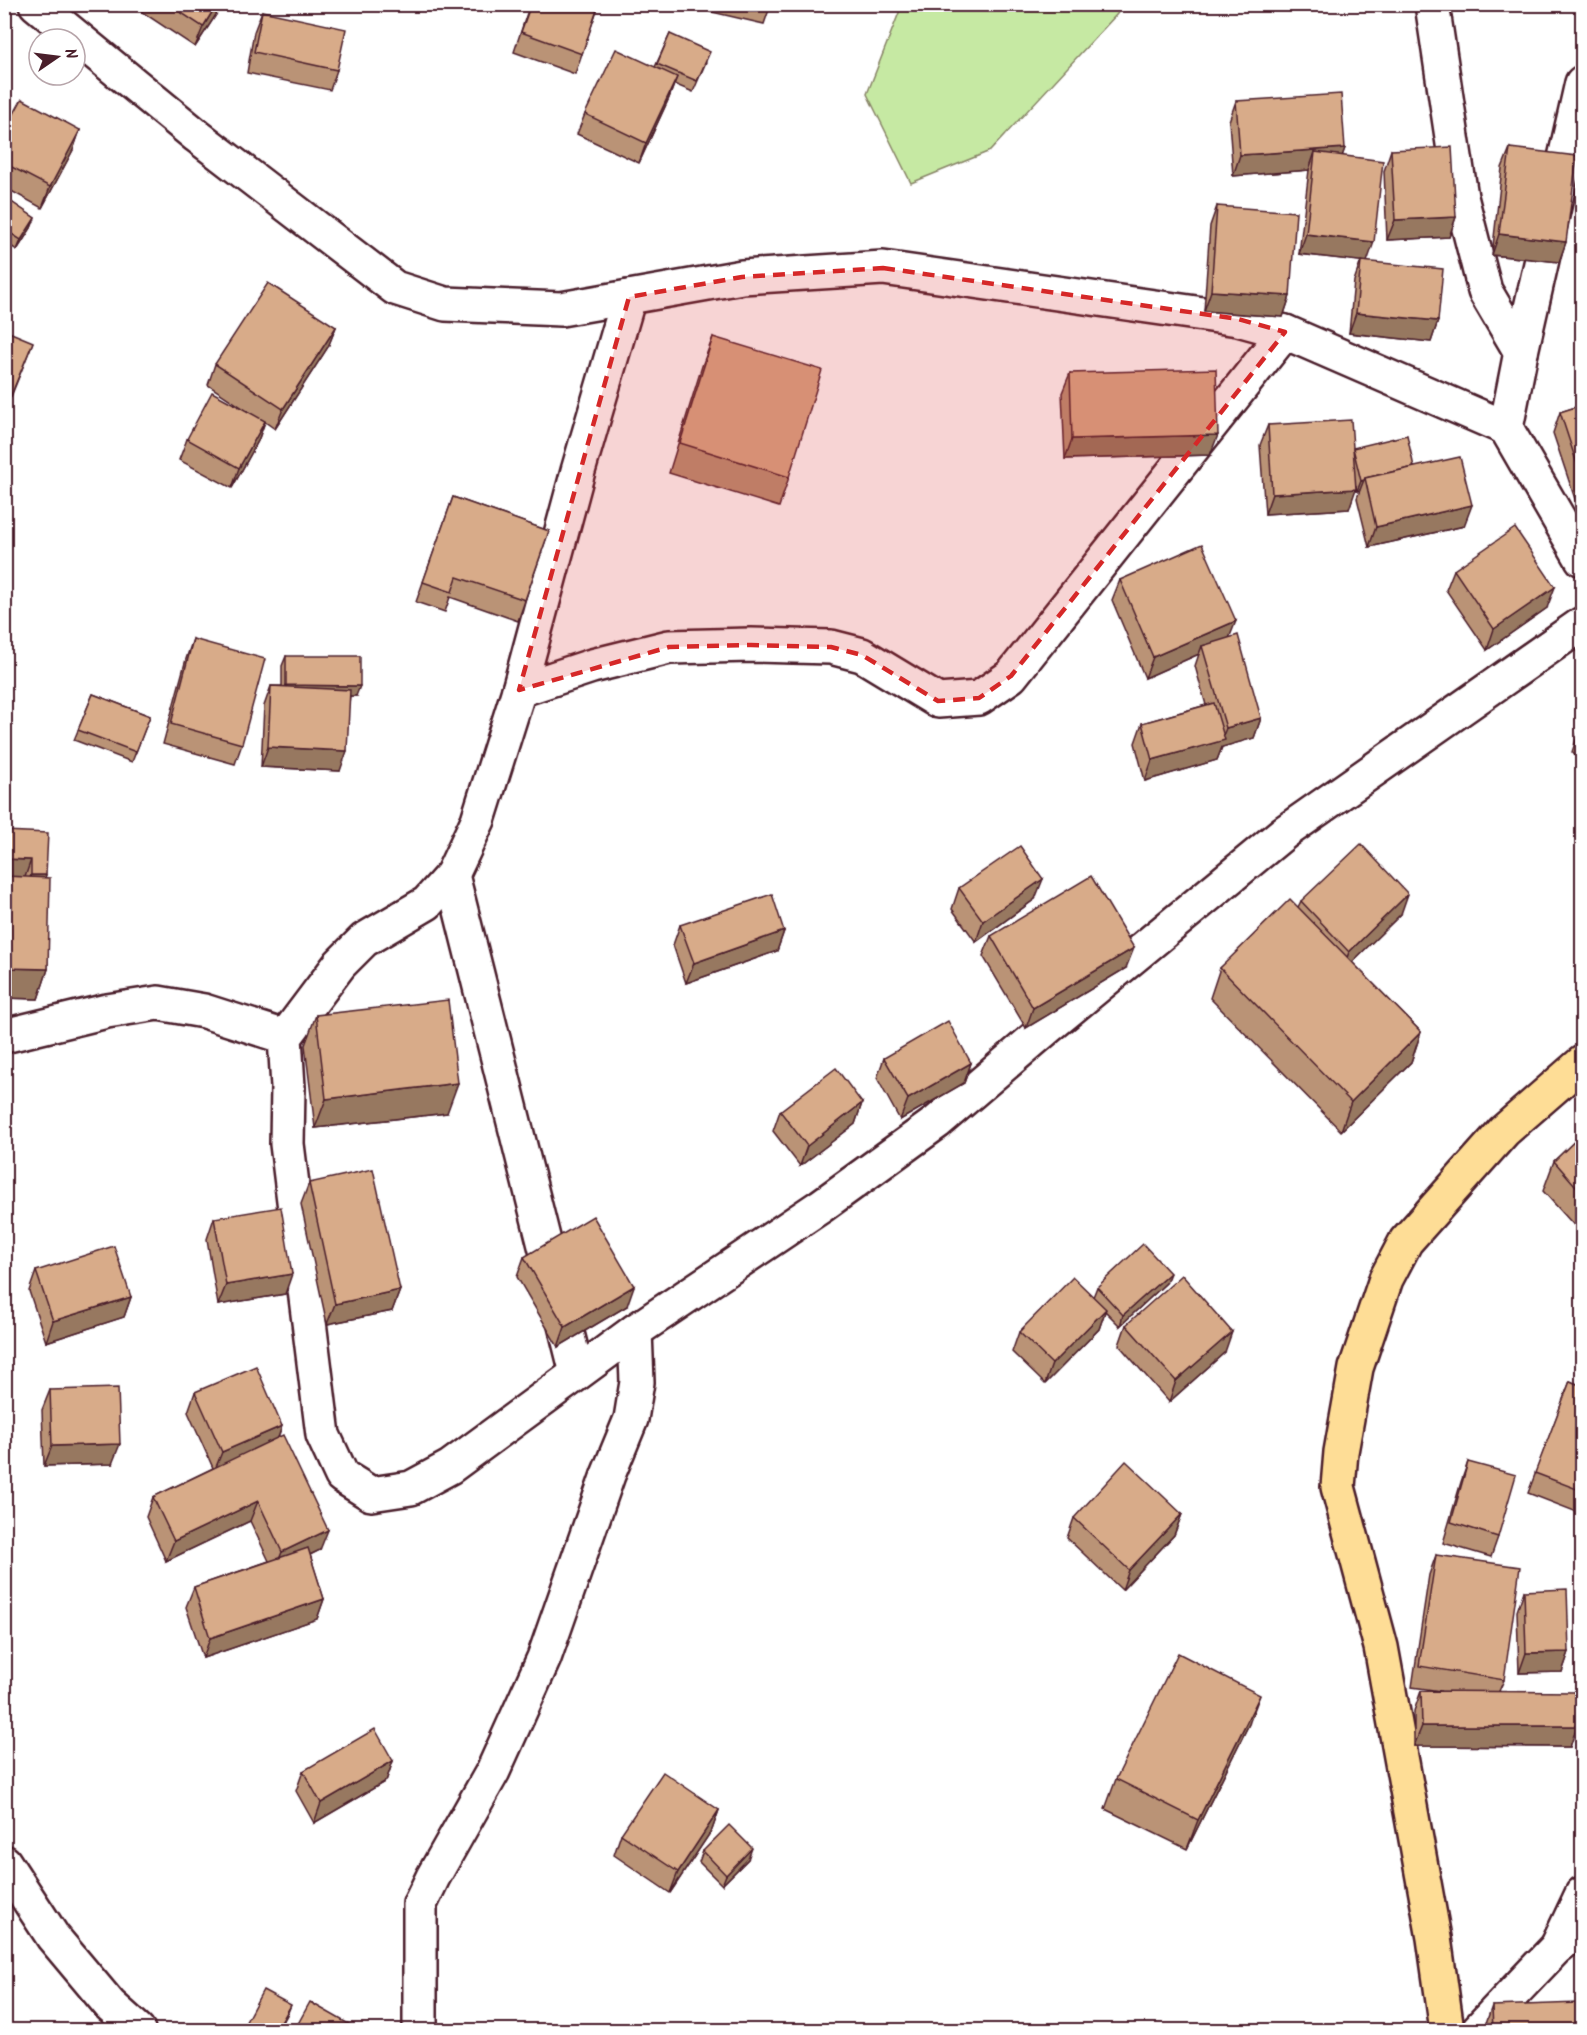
<svg xmlns="http://www.w3.org/2000/svg" width="1587" height="2035" viewBox="0 0 1587 2035" font-family="Kalam,sans-serif">
  <rect width="100%" height="100%" fill="#fff"/>
  <filter id="ink" filterUnits="userSpaceOnUse"><feTurbulence type="fractalNoise" baseFrequency=".0167" numOctaves="2"/><feDisplacementMap in="SourceGraphic" scale="12" xChannelSelector="R" yChannelSelector="G"/><feConvolveMatrix kernelMatrix="1 2 1 2 8 2 1 2 1" color-interpolation-filters="sRGB"/></filter>
  <g filter="url(#ink)">
    <!-- green -->
    <polygon fill="#c6e9a3" stroke="#888467" stroke-width="1.5" points="902,5 902,4 1122,5 1117,14 990,151 911,183 867,94"/>
    <g fill="none" stroke-linecap="round" stroke-linejoin="round">
      <defs>
        <g id="minor">
          <polyline points="36,4 197,136 395,288 445,304 561,309 742,277 883,268 1238,319 1285,332 1506,428 1582,559"/>
          <polyline points="1432,4 1461,197 1485,291 1521,352"/>
          <polyline points="629,297 578,471 519,690 478,820 452,875 427,903 364,940 340,964 285,1037 288,1087 287,1144 323,1435 342,1476 371,1494 411,1488 450,1467 635,1331 821,1206 937,1122 1048,1027 1285,832 1582,624"/>
          <polyline points="1506,428 1521,352 1582,83"/>
          <polyline points="519,690 592,666 669,647 751,645 831,647 862,655 938,701 979,698 1011,676 1285,332"/>
          <polyline points="452,875 577,1373"/>
          <polyline points="4,1036 107,1011 158,1003 204,1011 285,1037"/>
          <polyline points="4,1862 53,1937 110,2005 138,2030"/>
          <polyline points="1557,1947 1582,1894"/>
          <polyline points="420,2030 420,1904 433,1877 493,1771 544,1658 608,1475 631,1419 637,1382 635,1331"/>
          <polyline points="1478,2030 1556,1948 1582,1928"/>
        </g>
        <polyline id="major" points="1447,2030 1434,1938 1381,1647 1338,1487 1341,1452 1356,1368 1386,1279 1406,1241 1504,1131 1582,1063"/>
      </defs>
      <!-- minor casing -->
      <use href="#minor" stroke="#4a1f2b" stroke-width="38"/>
      <!-- major casing -->
      <use href="#major" stroke="#4a1f2b" stroke-width="38"/>
      <!-- minor -->
      <use href="#minor" stroke="#fff" stroke-width="33"/>
      <!-- major -->
      <use href="#major" stroke="#fedd96" stroke-width="33"/>
    </g>
    <!-- wall -->
    <g fill="#ba9376" stroke="#4a1f2b" stroke-width="1.5">
      <polygon points="130,4 223,4 195,47"/>
      <polygon points="530,4 599,4 575,74 514,52"/>
      <polygon points="686,4 771,4 764,24 686,6"/>
      <polygon points="262,11 337,70 330,90 247,73 254,32"/>
      <polygon points="670,34 706,62 693,92 674,84 669,98 639,163 577,134 585,114 655,67"/>
      <polygon points="1236,101 1345,148 1342,156 1367,261 1438,321 1431,342 1349,333 1354,281 1361,261 1299,254 1309,170 1233,176 1229,121"/>
      <polygon points="80,130 73,150 42,208 4,187 4,132"/>
      <polygon points="1510,148 1566,242 1559,262 1492,255 1502,168"/>
      <polygon points="1391,150 1456,217 1449,237 1387,240 1384,171"/>
      <polygon points="4,197 35,218 31,228 17,250 4,242"/>
      <polygon points="1217,206 1290,296 1283,317 1204,311 1210,226"/>
      <polygon points="336,327 328,347 275,429 265,422 258,441 232,488 179,460 187,439 249,412 208,385 215,364"/>
      <polygon points="713,337 789,477 779,507 669,473 702,366"/>
      <polygon points="1070,373 1210,455 1065,459 1062,393"/>
      <polygon points="1582,405 1582,516 1581,517 1553,433 1560,412"/>
      <polygon points="1268,425 1353,448 1414,467 1464,526 1369,547 1357,498 1360,490 1357,491 1356,485 1349,509 1265,514 1260,445"/>
      <polygon points="453,497 549,531 518,621 450,597 445,612 416,602"/>
      <polygon points="1454,570 1547,608 1487,650 1446,590"/>
      <polygon points="1120,580 1230,638 1261,718 1254,738 1222,747 1217,760 1145,781 1135,743 1142,723 1206,705 1195,666 1199,654 1145,678 1112,600"/>
      <polygon points="193,639 242,744 235,764 163,744 186,659"/>
      <polygon points="286,656 356,696 350,696 340,771 261,767 264,706 271,686 282,686 282,666"/>
      <polygon points="93,694 150,716 132,762 74,740"/>
      <polygon points="1582,728 1582,763 1572,752 1579,731"/>
      <polygon points="4,831 45,878 48,969 38,999 4,998"/>
      <polygon points="959,888 1035,899 976,942 952,909"/>
      <polygon points="1301,901 1401,914 1352,962 1421,1032 1411,1062 1341,1131 1210,998 1220,968 1298,907"/>
      <polygon points="680,925 784,931 777,951 686,983 673,945"/>
      <polygon points="991,936 1126,968 1026,1028 983,956"/>
      <polygon points="316,1015 447,1113 315,1128 305,1045"/>
      <polygon points="884,1058 971,1063 964,1083 900,1120 877,1078"/>
      <polygon points="862,1103 855,1124 800,1166 773,1131 780,1111"/>
      <polygon points="1582,1134 1582,1234 1543,1191 1554,1161"/>
      <polygon points="309,1183 400,1290 392,1311 327,1324 301,1204"/>
      <polygon points="214,1218 285,1294 218,1305 207,1239"/>
      <polygon points="524,1257 627,1306 558,1347 517,1277"/>
      <polygon points="36,1271 131,1297 124,1317 46,1342 29,1291"/>
      <polygon points="1166,1283 1120,1326 1105,1311 1099,1329 1045,1384 1012,1352 1019,1332 1093,1297 1097,1287"/>
      <polygon points="1126,1325 1225,1352 1169,1402 1119,1345"/>
      <polygon points="1570,1381 1582,1386 1582,1514 1528,1493"/>
      <polygon points="50,1390 112,1464 44,1466 42,1410"/>
      <polygon points="195,1392 279,1436 320,1550 310,1555 324,1599 317,1619 203,1658 186,1607 194,1587 269,1561 250,1521 166,1561 146,1517 153,1497 213,1468 188,1412"/>
      <polygon points="1468,1462 1498,1537 1491,1557 1443,1543 1461,1482"/>
      <polygon points="1182,1514 1174,1535 1122,1590 1067,1538 1074,1518"/>
      <polygon points="1436,1555 1504,1680 1499,1691 1577,1726 1570,1747 1414,1746 1414,1711 1421,1691 1441,1691 1412,1687 1429,1575"/>
      <polygon points="1524,1591 1569,1652 1562,1672 1519,1673 1517,1611"/>
      <polygon points="1249,1724 1187,1849 1105,1809 1116,1779"/>
      <polygon points="393,1761 386,1781 314,1823 296,1791 303,1771"/>
      <polygon points="719,1810 712,1830 670,1893 614,1855 621,1834"/>
      <polygon points="703,1851 748,1859 722,1885 699,1862"/>
      <polygon points="1492,2006 1579,2031 1485,2031 1485,2026"/>
    </g>
    <!-- shaded-wall -->
    <g fill="#977860" stroke="#4a1f2b" stroke-width="1.5">
      <polygon points="217,4 223,4 195,47 203,27"/>
      <polygon points="677,77 669,98 639,163 646,143"/>
      <polygon points="80,130 73,150 42,208 50,187"/>
      <polygon points="1345,148 1338,168 1315,152 1309,170 1233,176 1240,155"/>
      <polygon points="1456,217 1449,237 1387,240 1395,220"/>
      <polygon points="35,218 31,228 17,250 21,240"/>
      <polygon points="1306,234 1374,242 1367,262 1299,254"/>
      <polygon points="1499,234 1566,242 1559,262 1492,255"/>
      <polygon points="1211,291 1290,296 1283,317 1204,311"/>
      <polygon points="1356,313 1438,321 1431,342 1349,333"/>
      <polygon points="336,327 328,347 275,429 283,409"/>
      <polygon points="33,342 25,362 4,414 4,412"/>
      <polygon points="265,421 258,441 232,488 239,468"/>
      <polygon points="1218,435 1210,455 1065,459 1072,439"/>
      <polygon points="1364,480 1360,490 1357,491 1361,481"/>
      <polygon points="1356,489 1349,509 1265,514 1272,494"/>
      <polygon points="1472,505 1464,526 1369,547 1376,527"/>
      <polygon points="1555,587 1547,608 1487,650 1494,629"/>
      <polygon points="1236,621 1228,641 1202,646 1199,654 1145,678 1153,657"/>
      <polygon points="286,685 360,686 356,696 282,696"/>
      <polygon points="1261,718 1254,738 1222,747 1217,760 1145,781 1152,760 1221,741 1226,728"/>
      <polygon points="268,747 347,751 340,771 261,767"/>
      <polygon points="4,859 31,860 24,880 4,879"/>
      <polygon points="31,875 46,875 39,896 23,896"/>
      <polygon points="1043,879 1035,899 976,942 983,921"/>
      <polygon points="1408,894 1401,914 1342,972 1349,952"/>
      <polygon points="784,931 777,951 686,983 694,963"/>
      <polygon points="1134,948 1126,968 1026,1028 1033,1008"/>
      <polygon points="4,968 48,969 38,999 4,998"/>
      <polygon points="1421,1032 1411,1062 1341,1131 1351,1102"/>
      <polygon points="971,1063 964,1083 900,1120 908,1099"/>
      <polygon points="458,1083 447,1113 315,1128 326,1099"/>
      <polygon points="862,1103 855,1124 800,1166 807,1146"/>
      <polygon points="1170,1273 1166,1283 1120,1326 1123,1315"/>
      <polygon points="292,1274 285,1294 218,1305 226,1285"/>
      <polygon points="634,1286 627,1306 558,1347 565,1327"/>
      <polygon points="400,1290 392,1311 327,1324 335,1304"/>
      <polygon points="131,1297 124,1317 46,1342 53,1321"/>
      <polygon points="1106,1309 1099,1329 1045,1384 1052,1364"/>
      <polygon points="1232,1332 1225,1352 1169,1402 1176,1381"/>
      <polygon points="282,1426 275,1447 214,1472 222,1452"/>
      <polygon points="120,1444 112,1464 44,1466 52,1446"/>
      <polygon points="258,1501 250,1521 166,1561 174,1541"/>
      <polygon points="1182,1514 1174,1535 1122,1590 1129,1570"/>
      <polygon points="328,1530 320,1550 274,1572 282,1552"/>
      <polygon points="324,1599 317,1619 203,1658 210,1638"/>
      <polygon points="1569,1652 1562,1672 1519,1673 1526,1653"/>
      <polygon points="1260,1695 1249,1724 1187,1849 1198,1820"/>
      <polygon points="1422,1726 1577,1726 1570,1747 1414,1746"/>
      <polygon points="393,1761 386,1781 314,1823 321,1803"/>
      <polygon points="719,1810 712,1830 670,1893 678,1872"/>
      <polygon points="752,1848 748,1859 722,1885 726,1875"/>
      <polygon points="291,2005 287,2015 278,2031 276,2031"/>
    </g>
    <!-- building -->
    <g fill="#d8ab89" stroke="#4a1f2b" stroke-width="1.5">
      <polygon points="168,4 217,4 203,27"/>
      <polygon points="531,4 599,4 582,54 521,32"/>
      <polygon points="262,11 346,29 337,70 254,52"/>
      <polygon points="670,34 710,52 697,81 657,64"/>
      <polygon points="616,49 677,77 646,143 585,114"/>
      <polygon points="1341,94 1345,148 1240,155 1236,101"/>
      <polygon points="22,99 80,130 50,187 4,163 4,132"/>
      <polygon points="1452,147 1456,217 1395,220 1391,150"/>
      <polygon points="1510,148 1577,156 1566,242 1499,234"/>
      <polygon points="1315,152 1383,161 1374,242 1306,234"/>
      <polygon points="4,197 35,218 21,240 4,229"/>
      <polygon points="1217,206 1296,212 1290,296 1211,291"/>
      <polygon points="1361,261 1443,269 1438,321 1356,313"/>
      <polygon points="268,283 336,327 283,409 215,364"/>
      <polygon points="4,330 33,342 4,412"/>
      <polygon points="713,337 822,370 789,477 680,443"/>
      <polygon points="1216,369 1218,435 1072,439 1070,373"/>
      <polygon points="212,392 265,421 239,468 187,439"/>
      <polygon points="1582,405 1582,479 1560,412"/>
      <polygon points="1351,420 1356,489 1272,494 1268,425"/>
      <polygon points="1407,435 1414,467 1365,478 1364,480 1361,481 1353,448"/>
      <polygon points="1460,457 1472,505 1376,527 1365,478"/>
      <polygon points="453,497 549,531 525,600 457,577 452,592 423,582"/>
      <polygon points="1515,528 1555,587 1494,629 1454,570"/>
      <polygon points="1202,544 1236,621 1153,657 1120,580"/>
      <polygon points="1238,635 1261,718 1226,728 1202,646"/>
      <polygon points="193,639 265,659 242,744 171,724"/>
      <polygon points="286,656 360,656 360,686 286,685"/>
      <polygon points="271,686 350,690 347,751 268,747"/>
      <polygon points="93,694 150,716 136,752 78,730"/>
      <polygon points="1214,703 1225,740 1152,760 1142,723"/>
      <polygon points="4,831 48,833 46,875 31,875 31,860 4,859"/>
      <polygon points="1361,844 1408,894 1349,952 1301,901"/>
      <polygon points="1020,846 1043,879 983,921 959,888"/>
      <polygon points="4,876 50,878 48,969 4,968"/>
      <polygon points="1091,876 1134,948 1033,1008 991,936"/>
      <polygon points="772,894 784,931 694,963 680,925"/>
      <polygon points="1290,899 1421,1032 1351,1102 1220,968"/>
      <polygon points="448,1000 458,1083 326,1099 316,1015"/>
      <polygon points="948,1021 971,1063 908,1099 884,1058"/>
      <polygon points="836,1068 862,1103 807,1146 780,1111"/>
      <polygon points="1582,1134 1582,1193 1554,1161"/>
      <polygon points="373,1169 400,1290 335,1304 309,1183"/>
      <polygon points="281,1207 292,1274 226,1285 214,1218"/>
      <polygon points="593,1216 634,1286 565,1327 524,1257"/>
      <polygon points="1143,1244 1170,1273 1123,1315 1097,1287"/>
      <polygon points="114,1246 131,1297 53,1321 36,1271"/>
      <polygon points="1182,1275 1232,1332 1176,1381 1126,1325"/>
      <polygon points="1073,1277 1106,1309 1052,1364 1019,1332"/>
      <polygon points="256,1366 282,1426 222,1452 195,1392"/>
      <polygon points="1570,1381 1582,1386 1582,1491 1535,1473"/>
      <polygon points="118,1388 120,1444 52,1446 50,1390"/>
      <polygon points="283,1435 328,1530 282,1552 258,1501 174,1541 153,1497"/>
      <polygon points="1126,1461 1182,1514 1129,1570 1074,1518"/>
      <polygon points="1468,1462 1516,1475 1498,1537 1451,1522"/>
      <polygon points="308,1548 324,1599 210,1638 194,1587"/>
      <polygon points="1436,1555 1520,1567 1504,1680 1419,1666"/>
      <polygon points="1567,1589 1569,1652 1526,1653 1524,1591"/>
      <polygon points="1178,1653 1260,1695 1198,1820 1116,1779"/>
      <polygon points="1421,1691 1577,1692 1577,1726 1422,1726"/>
      <polygon points="375,1729 393,1761 321,1803 303,1771"/>
      <polygon points="663,1772 719,1810 678,1872 621,1834"/>
      <polygon points="729,1825 752,1848 726,1875 703,1851"/>
      <polygon points="263,1990 291,2005 276,2031 241,2031"/>
      <polygon points="310,2002 361,2031 294,2031"/>
      <polygon points="1578,2003 1579,2031 1493,2031 1492,2006"/>
    </g>
  </g>
  <!-- marked area -->
  <path fill="#d62828" fill-opacity="0.2" stroke="#d62828" stroke-width="4.5" stroke-dasharray="12 8" stroke-linejoin="round" d="M883 268 1238 319 1285 332 1011 676 979 698 938 701 862 655 831 647 751 645 669 647 519 690 629 297 742 277Z"/>
  <!-- margin -->
  <rect width="1587" height="2035" fill="none" stroke="#fff" stroke-width="24"/>
  <rect x="12" y="12" width="1563" height="2011" fill="none" stroke="#4a1f2b" stroke-width="2" filter="url(#ink)"/>
  <!-- north arrow -->
  <g transform="translate(57 57) rotate(76)"><circle r="28" fill="#ffffff" stroke="#b7a5aa" stroke-width="1.5"/>
  <path d="M0-4.5L10 22L0 15L-10 22Z" fill="#4a1f2b"/>
  <text y="-9" font-size="16" font-weight="bold" text-anchor="middle" fill="#4a1f2b">N</text>
  </g>
</svg>
